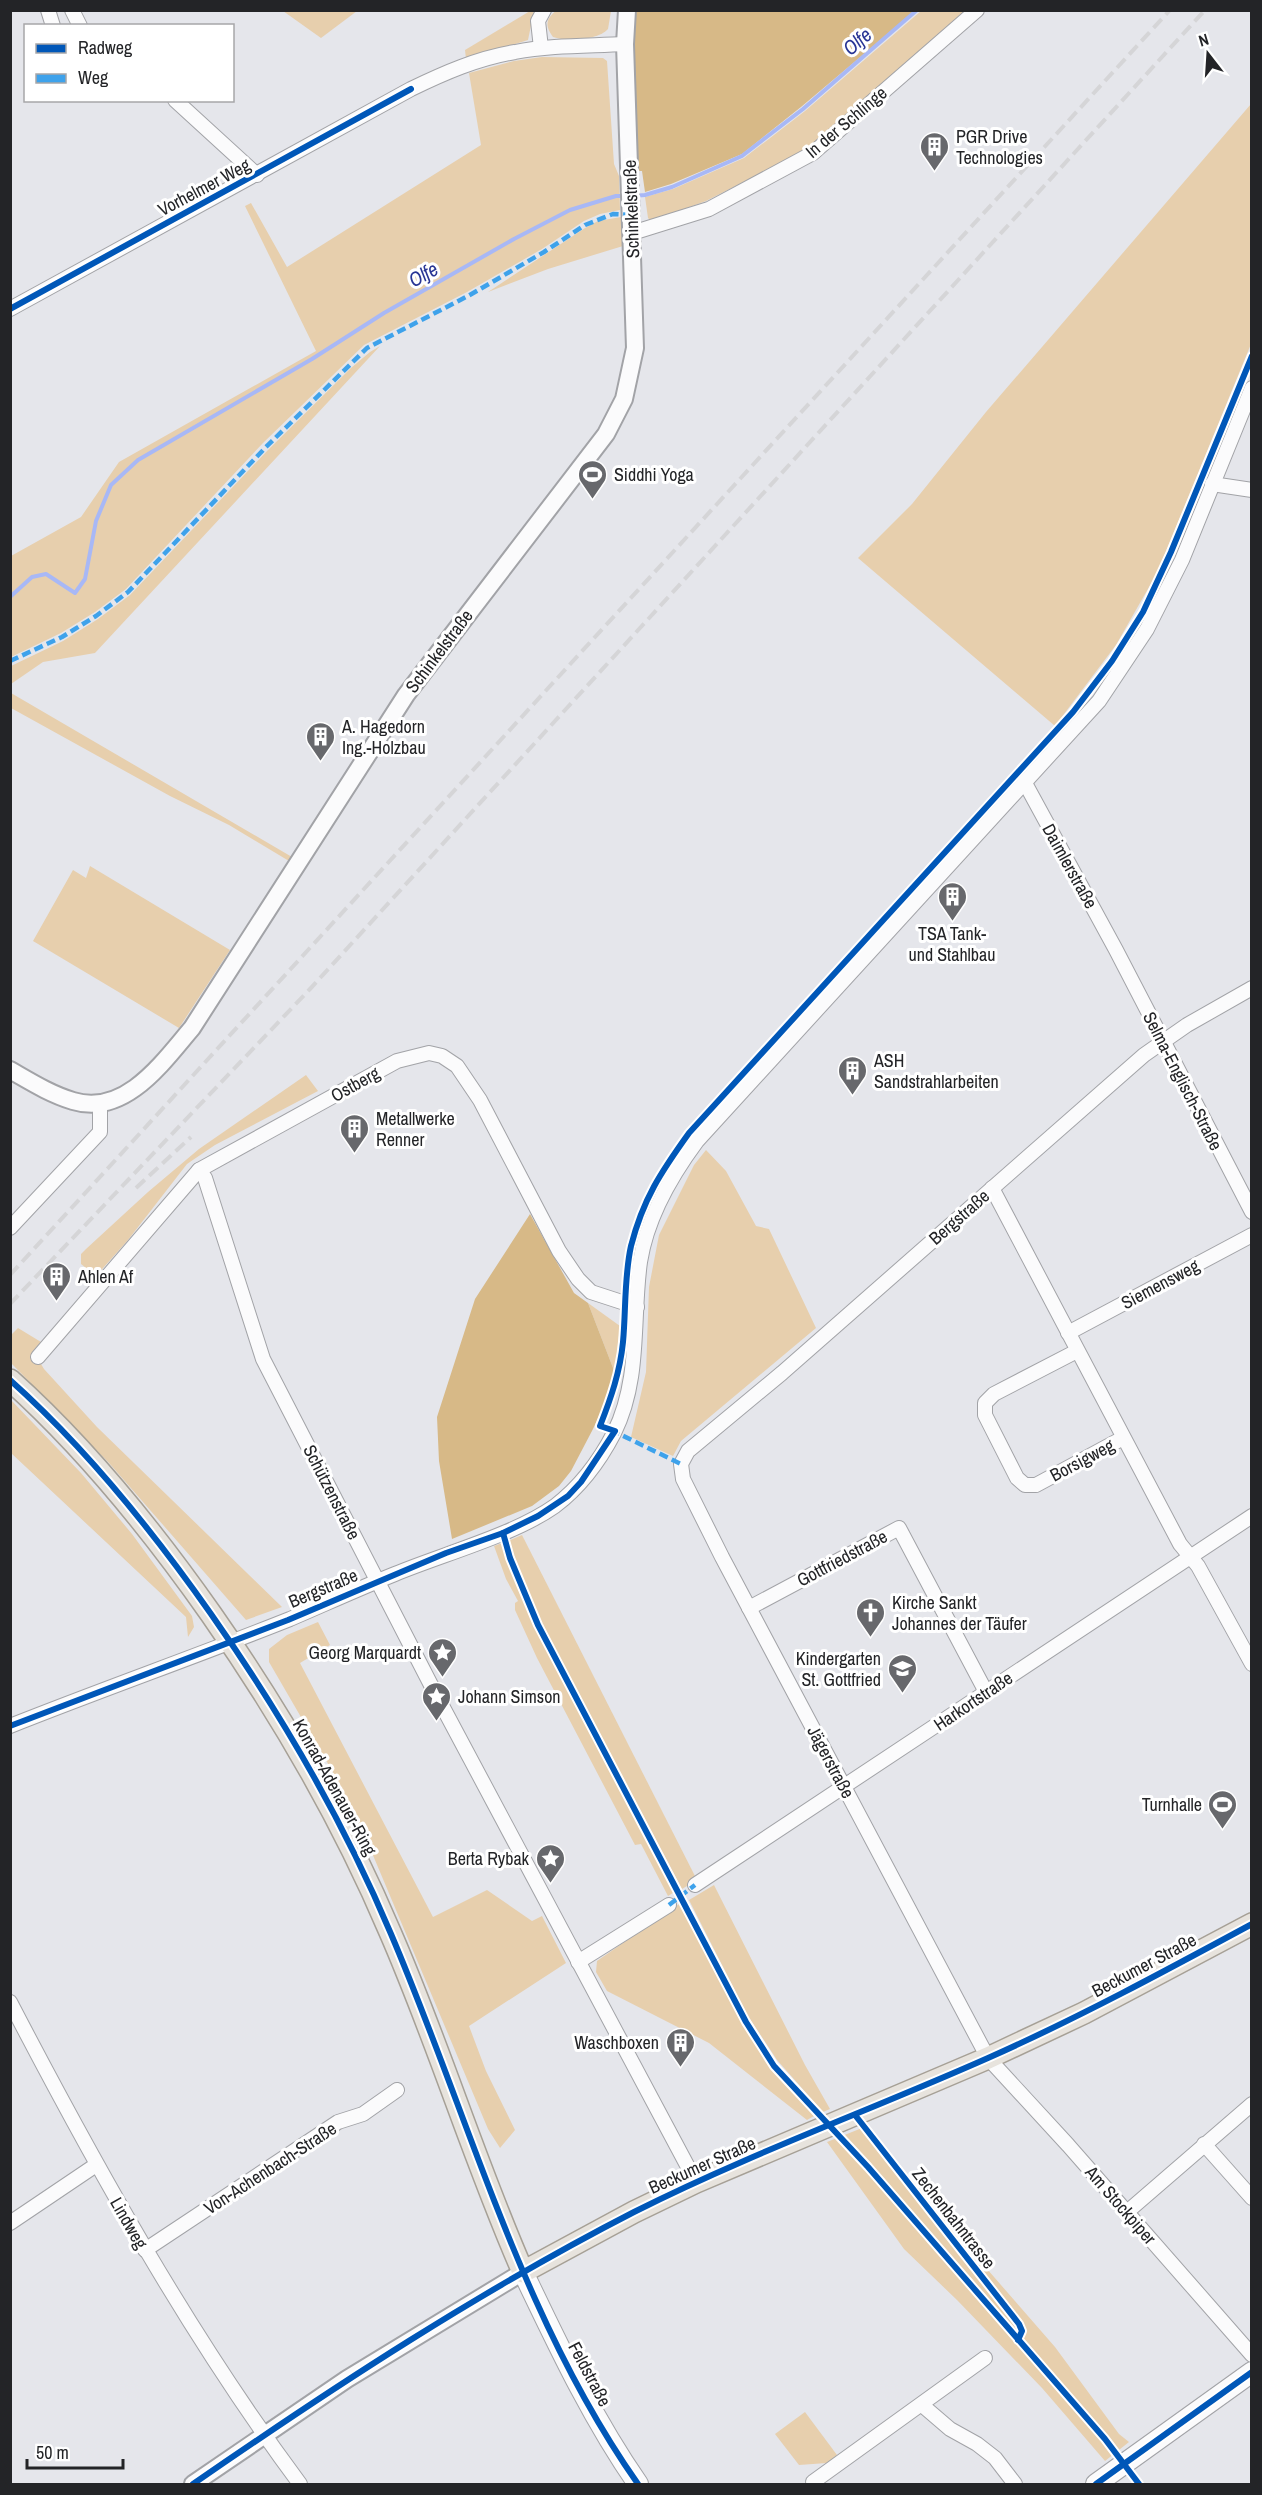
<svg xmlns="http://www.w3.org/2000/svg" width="1262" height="2495" viewBox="0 0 1262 2495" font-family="'Archivo Narrow',sans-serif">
  <rect width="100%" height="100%" fill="#e5e6eb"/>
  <!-- green -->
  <g fill="#e7cfad">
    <path d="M557 10 611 11 608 29C599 40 566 42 553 37 545 26 545 19 557 10Z"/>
    <polygon points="283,11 357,11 321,38"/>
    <polygon points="530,11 534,11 528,40 466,59 465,50"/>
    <polygon points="921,11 965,11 810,148 706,201 651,221 648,218 645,197 673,189 744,158 805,111"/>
    <polygon points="542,57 603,58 607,61 614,164 619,176 620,210 600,214 584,221 542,249 467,292 364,345 263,443 126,589 95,612 61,633 11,657 11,556 81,517 119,462 316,351 245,206 251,203 287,267 481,145 469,73 514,61"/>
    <polygon points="1251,104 1251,344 1157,573 1116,645 1055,726 858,558 912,504 986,412"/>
    <polygon points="621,217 623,246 548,269 488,292 585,228 598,221"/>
    <polygon points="380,346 95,653 43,662 11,684 11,666 63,641 98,619 130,595 268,450 351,368 370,352"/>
    <polygon points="11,693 292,857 289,861 229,825 170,796 11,708"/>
    <polygon points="90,866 230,950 179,1028 33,941 73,870 86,878"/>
    <polygon points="306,1075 318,1091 215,1145 187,1164 128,1240 96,1276 81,1264 81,1254 86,1249 148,1192 199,1149"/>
    <polygon points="706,1150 726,1171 756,1226 769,1229 816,1328 681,1441 673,1456 631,1437 646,1372 649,1287 659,1235 694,1165"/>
    <polygon points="588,1303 620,1326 615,1373"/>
    <polygon points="18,1328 41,1342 33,1351 44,1369 97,1427 282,1607 246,1620 109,1463 11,1363 10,1336"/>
    <polygon points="11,1400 81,1473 132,1534 192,1616 194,1627 188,1637 186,1617 11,1453"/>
    <polygon points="522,1535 697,1880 682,1889 542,1624 508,1541"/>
    <polygon points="502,1543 536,1627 676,1891 668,1896 641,1844 635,1845 537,1658 515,1610 515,1603 518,1601 506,1579 494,1546"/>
    <polygon points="318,1622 330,1645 300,1663 433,1917 487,1890 532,1921 542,1916 566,1963 469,2026 486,2071 515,2130 500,2148 488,2129 367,1841 334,1774 269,1662 269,1649 287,1635"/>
    <polygon points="714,1885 805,2065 830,2109 823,2112 777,2060 748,2016 689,1900"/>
    <polygon points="682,1902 745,2026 772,2069 814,2116 807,2120 709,2043 607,1991 596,1972 597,1961"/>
    <polygon points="867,2126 893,2161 1055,2347 1119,2434 1129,2442 1105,2461 1042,2388 957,2300 904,2249 827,2142"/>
    <polygon points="805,2412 837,2455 827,2463 799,2465 775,2434"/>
  </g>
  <!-- forest -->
  <g fill="#d7b987">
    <polygon points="633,11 915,11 801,107 742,154 671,184 645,192 642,171 636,171 631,44"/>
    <polygon points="530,1214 574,1293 588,1303 615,1373 611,1390 593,1429 571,1471 559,1486 532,1506 452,1539 439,1461 437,1417 475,1299"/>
  </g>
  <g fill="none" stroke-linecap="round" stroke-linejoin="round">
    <!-- stream -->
    <g stroke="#a8b8f6" stroke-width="4">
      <polyline points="633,196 645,195 672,187 742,156 803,109 917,10"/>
      <polyline points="10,597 32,577 46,574 75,593 85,579 96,521 111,485 138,460 312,359 384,313 514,239 570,210 616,196 626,196"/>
    </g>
    <defs>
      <g id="minor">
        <polyline points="48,10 53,26"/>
        <polyline points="72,10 80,26"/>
        <polyline points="541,48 538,21 544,10"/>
        <polyline points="175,100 257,175"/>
        <polyline points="632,233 709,209 813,153 977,10"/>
        <path d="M10 309 411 89C444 73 478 58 515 52 551 45 588 46 625 44"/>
        <polyline points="1212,484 1252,490"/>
        <polyline points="1025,783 1116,950 1252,1212"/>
        <polyline points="1252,988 1187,1025 1144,1055 782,1373 688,1451 681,1464 683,1479 722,1557 988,2058 1068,2145 1252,2355"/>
        <polyline points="199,1170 205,1178 263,1359 431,1685 696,2182"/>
        <polyline points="992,1188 1180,1544 1198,1566 1252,1664"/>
        <polyline points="10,1228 100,1132 100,1103"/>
        <polyline points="1068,1333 1252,1235"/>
        <polyline points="1077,1351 994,1394 985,1403 985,1415 1017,1478 1025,1485 1036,1485 1123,1438"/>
        <polyline points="38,1357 199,1170 397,1061 429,1053 442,1056 457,1066 480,1100 559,1251 578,1279 591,1292 637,1307"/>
        <polyline points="749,1608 899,1528 986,1692"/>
        <path d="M10 1726C103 1689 197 1656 290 1619 325 1604 360 1588 395 1574 443 1554 514 1535 555 1506 580 1487 600 1460 614 1433 641 1379 632 1319 640 1262 647 1217 671 1176 697 1141L1099 701 1147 629 1182 560 1252 388"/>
        <polyline points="695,1885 1252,1516"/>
        <polyline points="578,1962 669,1905"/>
        <path d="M10 2002C97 2169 188 2333 300 2484"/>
        <polyline points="1204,2144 1252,2198"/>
        <polyline points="1127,2212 1252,2104"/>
        <polyline points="10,2223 96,2165"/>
        <polyline points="145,2250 338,2122 363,2114 397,2090"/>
        <polyline points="922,2405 950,2429 977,2444 995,2458 1015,2484"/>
        <polyline points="813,2482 985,2358"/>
      </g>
      <g id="tertiary">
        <path d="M10 1070C31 1082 50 1094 73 1101 125 1117 163 1062 192 1028L406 695 606 434 624 399 635 348 625 44 627 10"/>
        <polyline points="193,2484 347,2379 523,2272"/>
      </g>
      <g id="secondary">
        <path d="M523 2272C558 2345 592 2418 638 2484"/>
        <polyline points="1096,2484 1252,2372"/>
      </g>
      <path id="primary" d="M10 1380C87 1449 152 1530 211 1614 281 1714 342 1819 390 1932 439 2044 474 2161 523 2272L634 2212 696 2182 988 2058 1084 2013 1252 1924"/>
    </defs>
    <!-- minor casing -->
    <use href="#minor" stroke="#a2a3a7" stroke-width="16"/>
    <!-- tertiary casing -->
    <use href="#tertiary" stroke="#a2a3a7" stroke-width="20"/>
    <!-- secondary casing -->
    <use href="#secondary" stroke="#a2a3a7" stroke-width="22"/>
    <!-- primary casing -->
    <use href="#primary" stroke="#a6a096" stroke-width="24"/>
    <!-- minor -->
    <use href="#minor" stroke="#fbfbfc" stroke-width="14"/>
    <!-- tertiary -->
    <use href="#tertiary" stroke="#fbfbfc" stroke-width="16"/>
    <!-- secondary -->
    <use href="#secondary" stroke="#fbfbfc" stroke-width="20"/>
    <!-- primary -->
    <use href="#primary" stroke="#e7e3dd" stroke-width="21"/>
    <!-- rail -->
    <g stroke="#d5d5d7" stroke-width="4" stroke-dasharray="12 6" stroke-linecap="butt">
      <polyline points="136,1188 191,1137"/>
      <polyline points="10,1275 1170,10"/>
      <polyline points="10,1304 310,989 1205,10"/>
    </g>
    <!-- quiet -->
    <g stroke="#3ea2eb" stroke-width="4.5" stroke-dasharray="9 4.5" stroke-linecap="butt">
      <polyline points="10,661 62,637 96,616 128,592 266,447 367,348 468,296 544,252 585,225 613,214 631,215"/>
      <polyline points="611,1430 681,1464"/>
      <polyline points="669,1905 695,1885"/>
    </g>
    <defs>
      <g id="cycleway">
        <polyline points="10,309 411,89"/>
        <path d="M10 1380C87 1449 152 1530 211 1614 282 1715 343 1820 391 1934 470 2119 521 2318 638 2484"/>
        <polyline points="503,1533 510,1558 538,1625 746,2022 774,2066 868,2167 1105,2439 1139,2484"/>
        <path d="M10 1726 288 1620 446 1553 503 1533 538 1516 568 1496 581 1482 615 1431 600 1426C611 1398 620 1372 623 1342 626 1311 624 1277 631 1246 643 1199 661 1172 689 1133L1073 712 1112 661 1143 612 1171 552 1252 356"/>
        <polyline points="855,2115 1019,2324 1022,2331 1018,2340"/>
        <path d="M193 2484C335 2386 480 2291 634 2212 749 2154 871 2110 988 2058 1078 2018 1165 1971 1252 1924"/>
        <polyline points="1096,2484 1252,2372"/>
      </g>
    </defs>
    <!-- cycleway casing -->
    <use href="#cycleway" stroke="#fff" stroke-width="10"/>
    <!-- cycleway -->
    <use href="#cycleway" stroke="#0057b8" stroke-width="6"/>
  </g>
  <!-- icons -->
  <defs>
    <symbol id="building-pin" viewBox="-11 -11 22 30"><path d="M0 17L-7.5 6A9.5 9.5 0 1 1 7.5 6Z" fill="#67686c" stroke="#fff"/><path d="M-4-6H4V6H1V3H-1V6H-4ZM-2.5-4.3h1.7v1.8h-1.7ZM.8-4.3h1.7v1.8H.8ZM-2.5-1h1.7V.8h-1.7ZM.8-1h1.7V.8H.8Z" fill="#fff"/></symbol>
    <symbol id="stadium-pin" viewBox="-11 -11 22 30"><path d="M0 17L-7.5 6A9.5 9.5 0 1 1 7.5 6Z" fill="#67686c" stroke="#fff"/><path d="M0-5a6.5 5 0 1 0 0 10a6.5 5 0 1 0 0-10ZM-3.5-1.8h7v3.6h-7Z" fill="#fff"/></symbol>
    <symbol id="church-pin" viewBox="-11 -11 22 30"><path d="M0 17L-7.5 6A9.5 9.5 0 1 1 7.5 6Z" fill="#67686c" stroke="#fff"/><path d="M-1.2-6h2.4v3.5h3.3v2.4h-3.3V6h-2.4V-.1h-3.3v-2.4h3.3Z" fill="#fff"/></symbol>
    <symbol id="sight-pin" viewBox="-11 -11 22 30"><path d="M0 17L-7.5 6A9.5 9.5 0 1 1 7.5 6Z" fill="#67686c" stroke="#fff"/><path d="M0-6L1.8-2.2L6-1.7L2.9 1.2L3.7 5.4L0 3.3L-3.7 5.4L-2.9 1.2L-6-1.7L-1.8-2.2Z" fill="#fff"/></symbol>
    <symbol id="school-pin" viewBox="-11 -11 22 30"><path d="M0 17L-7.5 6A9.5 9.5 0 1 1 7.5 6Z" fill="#67686c" stroke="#fff"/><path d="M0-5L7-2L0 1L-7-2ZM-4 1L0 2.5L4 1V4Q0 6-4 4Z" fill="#fff"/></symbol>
  </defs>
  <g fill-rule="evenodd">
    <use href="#building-pin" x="918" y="130" width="33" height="45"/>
    <use href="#stadium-pin" x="576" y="458" width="33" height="45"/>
    <use href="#building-pin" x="304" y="720" width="33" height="45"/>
    <use href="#building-pin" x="936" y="880" width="33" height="45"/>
    <use href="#building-pin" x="836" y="1054" width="33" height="45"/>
    <use href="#building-pin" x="338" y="1112" width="33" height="45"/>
    <use href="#building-pin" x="40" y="1260" width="33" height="45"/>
    <use href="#church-pin" x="854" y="1596" width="33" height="45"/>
    <use href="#sight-pin" x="426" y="1636" width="33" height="45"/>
    <use href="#school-pin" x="886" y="1652" width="33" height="45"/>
    <use href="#sight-pin" x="420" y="1680" width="33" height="45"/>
    <use href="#stadium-pin" x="1206" y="1788" width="33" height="45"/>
    <use href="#sight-pin" x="534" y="1842" width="33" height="45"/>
    <use href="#building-pin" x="664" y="2026" width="33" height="45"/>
  </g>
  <g text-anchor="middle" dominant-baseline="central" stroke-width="6" stroke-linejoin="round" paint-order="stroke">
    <!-- street labels -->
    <g font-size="18" fill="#232427" stroke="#fff">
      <text transform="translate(846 122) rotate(-40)">In der Schlinge</text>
      <text transform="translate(204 187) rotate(-28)">Vorhelmer Weg</text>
      <text transform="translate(631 209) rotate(-92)">Schinkelstraße</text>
      <text transform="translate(439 651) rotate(-53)">Schinkelstraße</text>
      <text transform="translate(1070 866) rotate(61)">Daimlerstraße</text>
      <text transform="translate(1183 1081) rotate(63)">Selma-Englisch-Straße</text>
      <text transform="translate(355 1084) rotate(-29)">Ostberg</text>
      <text transform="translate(959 1217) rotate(-41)">Bergstraße</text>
      <text transform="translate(1160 1284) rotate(-28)">Siemensweg</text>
      <text transform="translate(1082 1460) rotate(-28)">Borsigweg</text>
      <text transform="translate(332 1492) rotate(63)">Schützenstraße</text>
      <text transform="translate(842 1558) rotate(-28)">Gottfriedstraße</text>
      <text transform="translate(323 1588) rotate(-23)">Bergstraße</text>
      <text transform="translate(973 1701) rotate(-34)">Harkortstraße</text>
      <text transform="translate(831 1762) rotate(62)">Jägerstraße</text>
      <text transform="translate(335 1787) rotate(61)">Konrad-Adenauer-Ring</text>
      <text transform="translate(1144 1965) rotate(-28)">Beckumer Straße</text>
      <text transform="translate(702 2165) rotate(-24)">Beckumer Straße</text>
      <text transform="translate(270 2168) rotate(-33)">Von-Achenbach-Straße</text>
      <text transform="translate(1121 2205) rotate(49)">Am Stockpiper</text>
      <text transform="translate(954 2218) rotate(52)">Zechenbahntrasse</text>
      <text transform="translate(129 2223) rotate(60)">Lindweg</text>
      <text transform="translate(590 2374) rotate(62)">Feldstraße</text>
    </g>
    <!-- poi labels -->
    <g font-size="18" fill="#232427" stroke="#fff" text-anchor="start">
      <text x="956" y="136">PGR Drive<tspan x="956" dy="21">Technologies</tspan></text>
      <text x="614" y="474">Siddhi Yoga</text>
      <text x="342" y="726">A. Hagedorn<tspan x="342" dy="21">Ing.-Holzbau</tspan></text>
      <text x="952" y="933" text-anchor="middle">TSA Tank-<tspan x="952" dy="21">und Stahlbau</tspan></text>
      <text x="874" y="1060">ASH<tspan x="874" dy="21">Sandstrahlarbeiten</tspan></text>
      <text x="376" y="1118">Metallwerke<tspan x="376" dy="21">Renner</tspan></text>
      <text x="78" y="1276">Ahlen Af</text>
      <text x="892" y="1602">Kirche Sankt<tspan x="892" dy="21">Johannes der Täufer</tspan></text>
      <text x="421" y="1652" text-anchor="end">Georg Marquardt</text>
      <text x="881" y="1658" text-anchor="end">Kindergarten<tspan x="881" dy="21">St. Gottfried</tspan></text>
      <text x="458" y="1696">Johann Simson</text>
      <text x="1202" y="1804" text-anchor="end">Turnhalle</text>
      <text x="529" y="1858" text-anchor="end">Berta Rybak</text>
      <text x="659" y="2042" text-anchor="end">Waschboxen</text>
    </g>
    <!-- water labels -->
    <g font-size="20" font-style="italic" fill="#293695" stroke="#fff">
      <text transform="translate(857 41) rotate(-40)">Olfe</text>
      <text transform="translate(423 274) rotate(-29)">Olfe</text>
    </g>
  </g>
  <!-- border -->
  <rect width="1262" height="2495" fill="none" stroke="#232427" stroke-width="24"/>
  <!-- legend -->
  <rect x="24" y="24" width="210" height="78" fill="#ffffff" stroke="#a7a7a9" stroke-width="1.5"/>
  <rect x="36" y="44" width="30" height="9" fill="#0057b8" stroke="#a7a7a9" stroke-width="1.5"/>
  <text x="78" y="54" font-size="18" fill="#232427">Radweg</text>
  <rect x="36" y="74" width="30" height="9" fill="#3ea2eb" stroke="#a7a7a9" stroke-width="1.5"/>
  <text x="78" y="84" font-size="18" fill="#232427">Weg</text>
  <!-- north arrow -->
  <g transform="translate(1208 54) rotate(343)" stroke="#ffffff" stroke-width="4.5" paint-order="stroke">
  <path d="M0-4.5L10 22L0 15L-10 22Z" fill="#232427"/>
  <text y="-9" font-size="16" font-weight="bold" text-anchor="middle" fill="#232427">N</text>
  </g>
  <!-- scale -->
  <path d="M27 2459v9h96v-9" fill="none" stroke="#232427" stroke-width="3"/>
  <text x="36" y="2459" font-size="18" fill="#232427" stroke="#ffffff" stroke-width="4.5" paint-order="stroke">50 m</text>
</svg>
